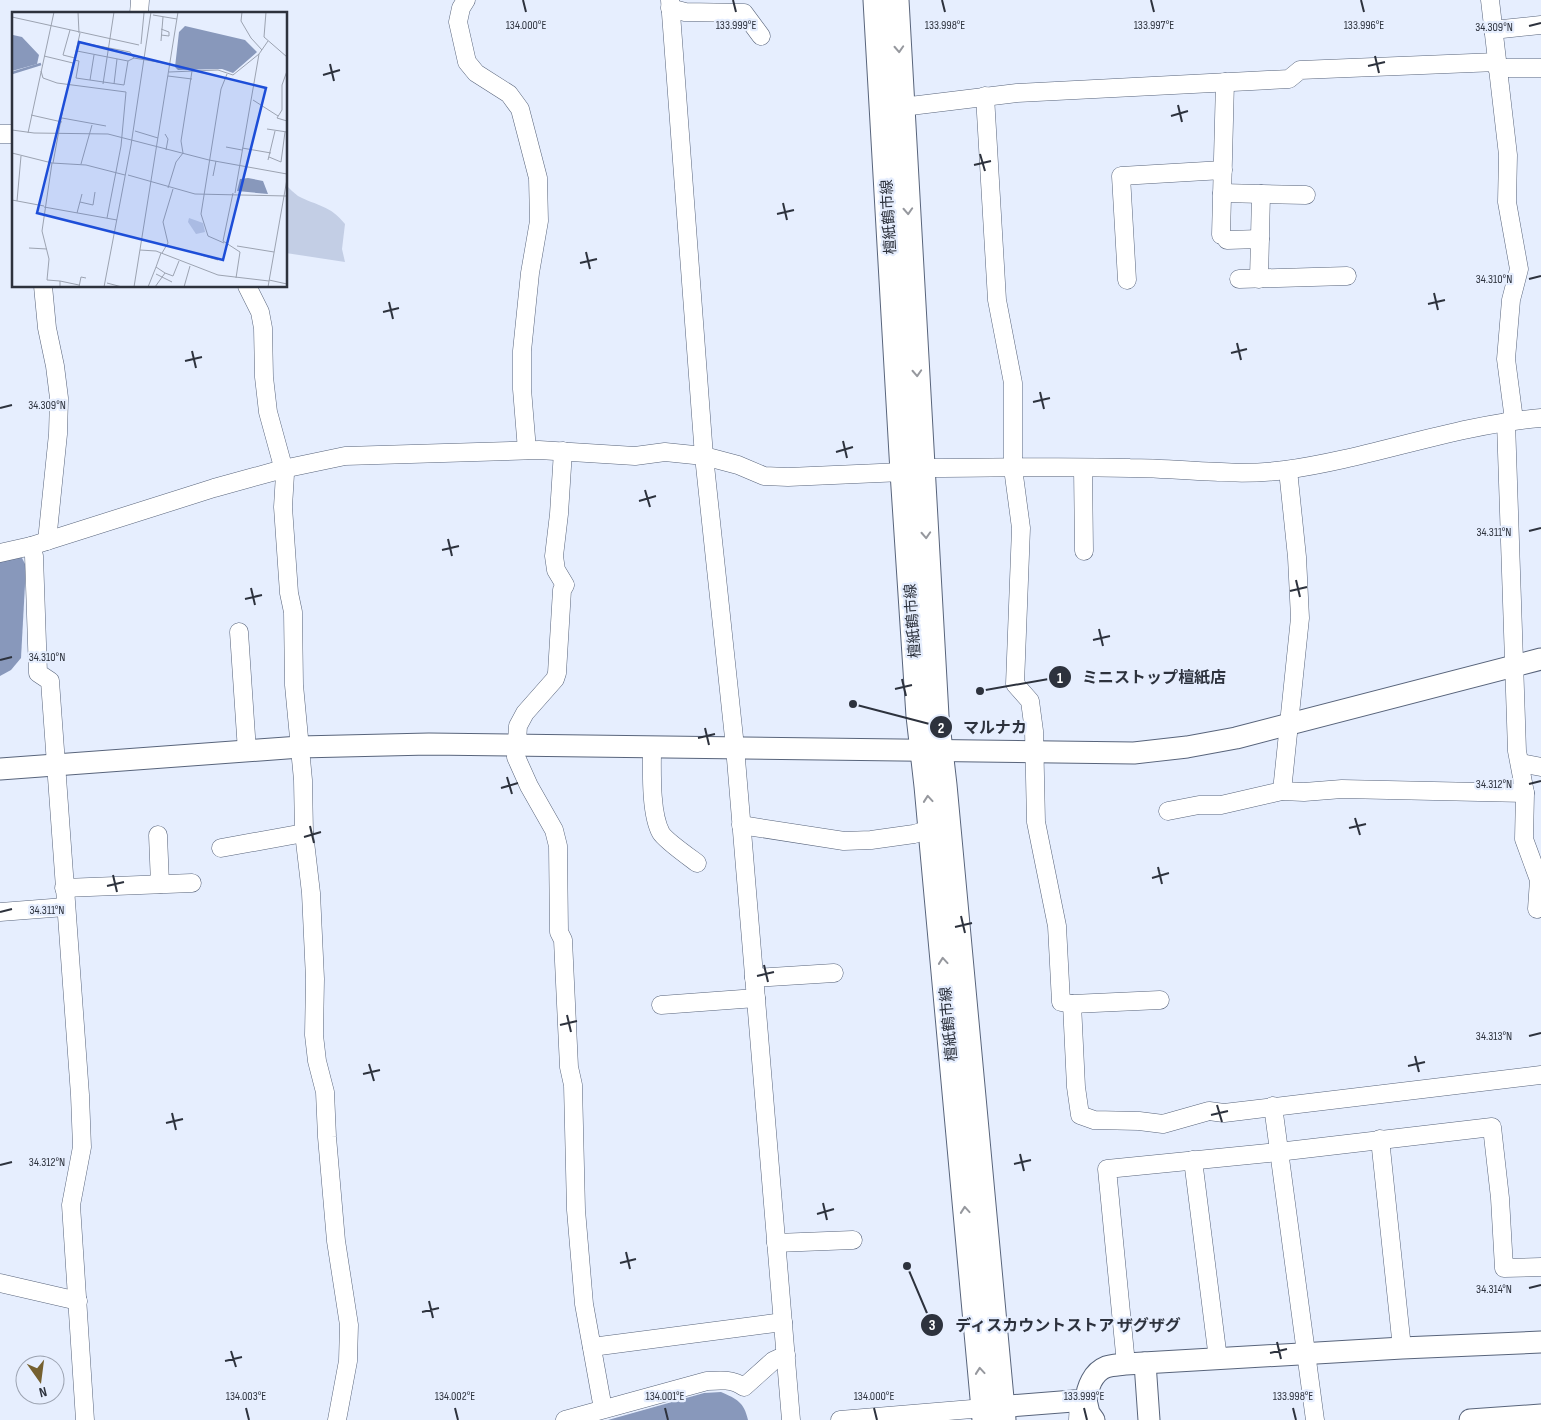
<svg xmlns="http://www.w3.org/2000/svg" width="1541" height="1420" viewBox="0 0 1541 1420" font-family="'Sofia Sans Condensed','Noto Sans JP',sans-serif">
  <rect width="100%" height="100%" fill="#e6eefe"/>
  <!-- green -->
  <path fill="#c3cee5" d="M286 185C290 189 294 193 298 196 317 206 330 205 345 224L342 249 345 262 286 253Z"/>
  <!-- water -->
  <g fill="#8898bb">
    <polygon points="15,556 22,558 26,566 21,658 11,670 0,676 0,559"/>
    <path d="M721 1392C737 1399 744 1402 748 1420H608L704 1393Z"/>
  </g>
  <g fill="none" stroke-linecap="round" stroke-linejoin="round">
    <defs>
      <g id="minor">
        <polyline points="466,0 461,8 458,22 467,62 476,73 509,94 520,109 538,178 539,221 530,273 522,351 522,389 527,450"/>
        <polyline points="670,0 704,456 735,747 791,1420"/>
        <polyline points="1490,0 1508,155 1507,202 1519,269 1511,300 1506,359 1514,420"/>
        <polyline points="670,8 685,12 744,13 761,36"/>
        <polyline points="139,14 140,0"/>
        <polyline points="1493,30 1541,25"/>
        <polyline points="1497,68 1541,68"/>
        <polyline points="985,96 997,300 1013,383 1013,468 1021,528 1015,684 1030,701 1034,731 1036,822 1057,926 1061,1002 1072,1004 1076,1087 1080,1115 1094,1120 1139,1121 1163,1124 1209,1111 1224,1113 1541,1075"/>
        <polyline points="902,107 1017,93 1289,79 1300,70 1497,62"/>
        <polyline points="0,134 14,134"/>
        <polyline points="1222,193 1306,195"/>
        <polyline points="1221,235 1225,82"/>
        <polyline points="1227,240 1260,239"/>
        <polyline points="1239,279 1347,276"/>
        <polyline points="1259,279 1261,194"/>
        <polyline points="1127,280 1121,176 1223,170"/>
        <polyline points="43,286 47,328 55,366 59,398 58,434 47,541"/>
        <polyline points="247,286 260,312 263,328 264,377 268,412 285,474 283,507 289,593 293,612 294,685 303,780 304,833 311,893 315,979 314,1035 317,1061 325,1092 327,1137 336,1241 349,1325 348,1361 337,1420"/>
        <polyline points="1506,422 1517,751 1525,793 1524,839 1539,880 1537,909"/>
        <polyline points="563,451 559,514 554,556 556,570 565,585 562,590 557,673 555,679 525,713 518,726 516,757 529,786 554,830 558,846 559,932 563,940 569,1067 573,1085 576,1210 584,1304 603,1409"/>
        <path d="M922 468C991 468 1061 466 1130 468 1182 468 1234 477 1285 470 1372 458 1454 425 1541 418"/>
        <polyline points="1083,468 1084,551"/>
        <polyline points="31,546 34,556 38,673 50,681 80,1095 82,1147 71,1205 85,1420"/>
        <polyline points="0,553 31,546 214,488 283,469 345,456 539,450 635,456 665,452 704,456 738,465 764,476 788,477 903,472"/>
        <polyline points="239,632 247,751"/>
        <path d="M652 747C652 769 650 813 661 833 665 840 689 857 697 863"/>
        <polyline points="1520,763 1541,767"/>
        <polyline points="1282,791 1300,618 1297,557 1288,470"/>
        <polyline points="1168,811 1199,805 1221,805 1282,791 1304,792 1342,789 1525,793"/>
        <polyline points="741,825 844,841 871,840 914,834 931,829"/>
        <polyline points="158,835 160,884"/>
        <polyline points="221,848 304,833"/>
        <polyline points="64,888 192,883"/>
        <polyline points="0,912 65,907"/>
        <polyline points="754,978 834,973"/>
        <polyline points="1072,1004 1160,1000"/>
        <polyline points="661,1005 756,998"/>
        <polyline points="1273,1106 1315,1420"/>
        <polyline points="1380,1139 1402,1348"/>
        <polyline points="1193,1160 1218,1359"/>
        <polyline points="776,1243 853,1240"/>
        <polyline points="0,1283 78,1301"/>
        <polyline points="592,1347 783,1322"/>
        <polyline points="1126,1364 1107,1169 1278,1152 1492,1127 1500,1198 1504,1268 1541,1267"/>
        <path d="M565 1420 707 1381C720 1380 733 1379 744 1387L773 1361 786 1355"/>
        <polyline points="840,1420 984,1408"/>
        <polyline points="1078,1420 1079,1401"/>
      </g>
      <g id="tertiary">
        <polyline points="0,769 300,747 429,744 1134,753 1187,747 1236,738 1541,659"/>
        <polyline points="1145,1363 1149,1420"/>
        <polyline points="1086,1400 1089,1413 1094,1420"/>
        <path d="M985 1408 1086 1400C1087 1388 1093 1372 1106 1367 1112 1365 1120 1365 1126 1364L1402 1348 1541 1342"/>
        <polyline points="1470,1420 1541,1415"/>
      </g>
      <g id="secondary">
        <polyline points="876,0 903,472 919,716 927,786 985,1420"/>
        <polyline points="896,0 936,716 944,785 1003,1420"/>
      </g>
    </defs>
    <!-- minor casing -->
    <use href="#minor" stroke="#58647b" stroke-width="19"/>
    <!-- tertiary casing -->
    <use href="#tertiary" stroke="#58647b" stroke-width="23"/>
    <!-- secondary casing -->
    <use href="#secondary" stroke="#58647b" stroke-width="27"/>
    <!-- minor -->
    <use href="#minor" stroke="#fff" stroke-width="18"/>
    <!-- tertiary -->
    <use href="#tertiary" stroke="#fff" stroke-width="21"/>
    <!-- secondary -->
    <use href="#secondary" stroke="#fff" stroke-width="25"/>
  </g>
  <!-- one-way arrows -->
  <defs><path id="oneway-chevron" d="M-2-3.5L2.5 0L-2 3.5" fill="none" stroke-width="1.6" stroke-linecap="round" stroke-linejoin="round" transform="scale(1.25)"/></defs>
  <g stroke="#96989e">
    <use href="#oneway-chevron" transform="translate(899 49) rotate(87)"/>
    <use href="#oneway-chevron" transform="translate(908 211) rotate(87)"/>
    <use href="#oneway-chevron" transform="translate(917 373) rotate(87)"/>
    <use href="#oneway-chevron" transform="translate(926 535) rotate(87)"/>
    <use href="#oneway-chevron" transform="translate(928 799) rotate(-95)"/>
    <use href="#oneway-chevron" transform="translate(943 961) rotate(-95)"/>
    <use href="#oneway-chevron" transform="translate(965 1210) rotate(-95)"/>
    <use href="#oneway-chevron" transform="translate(980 1371) rotate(-95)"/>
  </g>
  <!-- ticks -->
  <path fill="none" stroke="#2d323d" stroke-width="2" d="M523 0 526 12M733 0 736 12M942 0 945 12M1151 0 1154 12M1361 0 1364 12M1529 26 1541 23M1375 56 1379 73M330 64 334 81M1368 66 1385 62M323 75 340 70M1178 105 1182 122M1171 116 1188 111M980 154 985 171M974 165 991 161M783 203 787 220M777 214 794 210M586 252 590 269M580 263 597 259M1529 279 1541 276M1434 293 1438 310M389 302 393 319M1428 304 1445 300M383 312 399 308M1237 343 1241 360M192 351 196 368M1231 353 1247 349M185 361 202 357M1040 392 1044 409M1033 402 1050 398M0 408 12 405M843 441 847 458M836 452 853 447M645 490 650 507M639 501 656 496M1529 531 1541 528M448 539 452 556M442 550 459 546M1296 580 1300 597M251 588 255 605M1290 591 1307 587M245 599 262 595M1099 629 1103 646M1093 640 1110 636M0 660 12 657M902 679 906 696M895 689 912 685M705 728 709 745M698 738 715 734M507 777 512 794M1529 784 1541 781M501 788 518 783M1355 818 1360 835M310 826 314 843M1349 828 1366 824M304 837 321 832M1158 867 1162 884M113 875 117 892M1152 878 1169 873M107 886 124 882M0 912 12 909M961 916 965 933M955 927 972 923M764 965 768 982M757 976 774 972M567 1015 571 1032M560 1025 577 1021M1529 1036 1541 1033M1415 1056 1419 1072M369 1064 374 1081M1408 1066 1425 1062M363 1074 380 1070M1217 1105 1222 1122M172 1113 176 1130M1211 1115 1228 1111M166 1123 183 1119M1020 1154 1024 1171M1014 1164 1031 1160M0 1165 12 1162M823 1203 827 1220M817 1214 834 1209M626 1252 630 1269M620 1263 636 1259M1529 1288 1541 1285M429 1301 433 1318M422 1312 439 1308M1277 1342 1281 1359M231 1351 236 1367M1270 1353 1287 1349M225 1361 242 1357M246 1408 249 1420M455 1408 458 1420M665 1408 668 1420M874 1408 877 1420M1084 1408 1087 1420M1293 1408 1296 1420"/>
  <g text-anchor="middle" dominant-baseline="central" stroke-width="4.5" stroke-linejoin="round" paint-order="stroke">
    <!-- street labels -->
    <g font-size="15" fill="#2d323d" stroke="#e6eefe">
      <text transform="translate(889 217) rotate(-93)">檀紙鶴市線</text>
      <text transform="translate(913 621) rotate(-94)">檀紙鶴市線</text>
      <text transform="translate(949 1024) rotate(-95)">檀紙鶴市線</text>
    </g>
  </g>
  <!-- overview -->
  <g transform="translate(12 12)">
    <rect width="275" height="275" fill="#e6eefe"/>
    <path d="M177 206 191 211 193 220 184 222 176 210Z" fill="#c3cee5"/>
    <path d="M173 14 233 28 245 40 221 61 210 57 166 58 163 55 167 20ZM1 23 10 25 27 43 25 52 0 59ZM236 166 251 169 256 182 225 179 228 167Z" fill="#8898bb"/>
    <path fill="none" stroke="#8898bb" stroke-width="2.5" d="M0 61 29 52"/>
    <path fill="none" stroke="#9ca3b1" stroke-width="1" d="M66 0 67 21M230 0 229 9 239 26 250 38M254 0 252 25 275 45M141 3 165 7M0 5 127 33M58 18 51 43 63 46M149 23 157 24V20L149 17M149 29 151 5M66 30 118 40 122 46M129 32 132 1M65 39 116 49 122 46 158 52M32 44 61 51 57 71M62 48 67 49 64 66 112 73 116 49M62 48 68 21M29 59 31 66 45 71 114 80 109 134 95 206M275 59 270 73V98L265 106 275 109M157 60 206 58 221 63 247 42 256 29M156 64 180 67M78 68 82 43M91 72 102 0M102 72 105 47M241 88 266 104M19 103 50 110M50 106 94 114M255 117 275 120M0 118 22 121 96 122 197 148 275 162M123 119 146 126M16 121 42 0M153 122 156 127 154 138M214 135 230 138M230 136 259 141M0 141 40 151 74 153 113 163M257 145 269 150 273 120M256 148 263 119M40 151 30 219 37 247 35 268 48 269V275M41 151 52 91M69 152 80 113M116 163 183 182 275 184M201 164 204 149M156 176 164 150 171 141 169 129 180 59M221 181 211 229 228 240 224 266M223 181 247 42M0 188 32 194M5 189 9 144M68 190 81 193 83 180M32 195 105 208M65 201 70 182M212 231 196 224 189 202 209 77 215 62M225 234 262 240M17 236 35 237M128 238 144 239 206 263 257 269M150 241 156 231 151 210 161 177M189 243 206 248M153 261 161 264 167 249M144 262 160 270M257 268 275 272M48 269 67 273M95 271 110 275M67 275 69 265 74 266M92 275 119 133 139 0M122 275 166 0M136 275 144 255M143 275 153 261 144 255 149 241M172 275 178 254M256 275 275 167"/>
    <path fill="#1d4ed8" fill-opacity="0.15" stroke="#1d4ed8" stroke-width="2.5" d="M67 30 254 76 211 248 25 201Z"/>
    <rect width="275" height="275" fill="none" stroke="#2d323d" stroke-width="2.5"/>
  </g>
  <g font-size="12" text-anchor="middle" fill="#2d323d" stroke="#e6eefe" stroke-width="4.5" stroke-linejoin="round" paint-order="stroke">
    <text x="526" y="29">134.000°E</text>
    <text x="736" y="29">133.999°E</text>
    <text x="945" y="29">133.998°E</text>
    <text x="1154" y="29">133.997°E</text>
    <text x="1364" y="29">133.996°E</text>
    <text x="1494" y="31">34.309°N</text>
    <text x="1494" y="283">34.310°N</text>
    <text x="47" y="409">34.309°N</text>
    <text x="1494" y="536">34.311°N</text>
    <text x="47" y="661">34.310°N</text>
    <text x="1494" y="788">34.312°N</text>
    <text x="47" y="914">34.311°N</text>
    <text x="1494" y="1040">34.313°N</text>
    <text x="47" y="1166">34.312°N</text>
    <text x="1494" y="1293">34.314°N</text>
    <text x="246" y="1400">134.003°E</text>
    <text x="455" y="1400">134.002°E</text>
    <text x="665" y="1400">134.001°E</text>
    <text x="874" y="1400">134.000°E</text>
    <text x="1084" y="1400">133.999°E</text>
    <text x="1293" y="1400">133.998°E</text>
  </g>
  <!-- callouts -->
  <path fill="none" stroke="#2d323d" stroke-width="2" d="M980 691L1060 677M853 704L941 727M907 1266L932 1325"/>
  <g fill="#2d323d" stroke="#e6eefe" stroke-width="2">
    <circle cx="980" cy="691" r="5"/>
    <circle cx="853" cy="704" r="5"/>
    <circle cx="907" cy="1266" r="5"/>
    <circle cx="1060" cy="677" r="12"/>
    <circle cx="941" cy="727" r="12"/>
    <circle cx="932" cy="1325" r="12"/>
  </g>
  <g font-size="15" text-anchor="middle" font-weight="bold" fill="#fff">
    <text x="1060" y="683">1</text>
    <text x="941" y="733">2</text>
    <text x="932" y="1330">3</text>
  </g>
  <g font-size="16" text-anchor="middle" font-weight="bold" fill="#2d323d" stroke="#e6eefe" stroke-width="4.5" stroke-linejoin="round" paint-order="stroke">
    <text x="1154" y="683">ミニストップ檀紙店</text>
    <text x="995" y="733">マルナカ</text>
    <text x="1068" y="1331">ディスカウントストア ザグザグ</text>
  </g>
  <!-- north arrow -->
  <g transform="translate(40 1380) rotate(166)"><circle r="24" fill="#e6eefe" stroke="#9ca3b1"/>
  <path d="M0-4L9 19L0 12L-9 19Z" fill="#75602f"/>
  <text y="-8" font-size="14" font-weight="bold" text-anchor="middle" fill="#2d323d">N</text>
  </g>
</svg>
